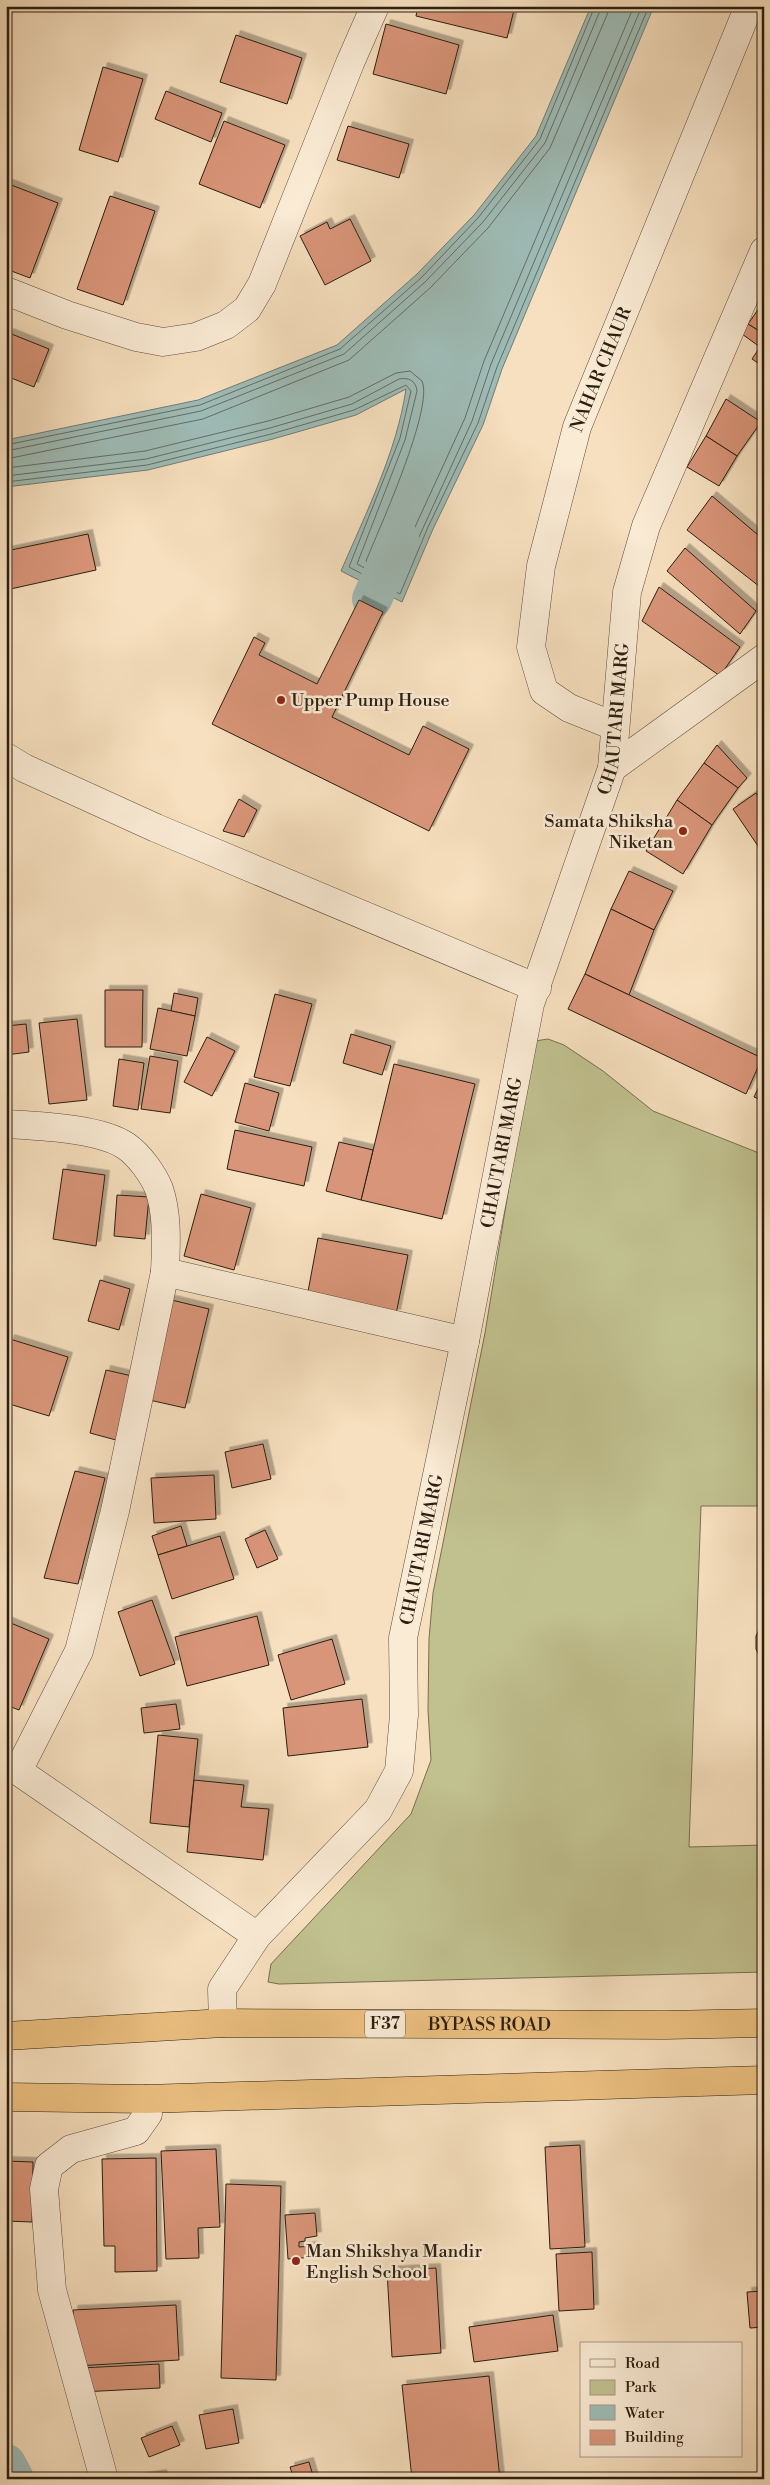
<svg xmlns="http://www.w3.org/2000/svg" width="770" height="2485" viewBox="0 0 770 2485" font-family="'Libre Bodoni',serif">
  <defs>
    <filter id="shadow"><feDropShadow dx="4.5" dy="-4.5" stdDeviation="0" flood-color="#0004"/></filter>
  </defs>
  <rect width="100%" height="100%" fill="#f7e0bf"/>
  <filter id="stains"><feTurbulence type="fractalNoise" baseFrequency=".004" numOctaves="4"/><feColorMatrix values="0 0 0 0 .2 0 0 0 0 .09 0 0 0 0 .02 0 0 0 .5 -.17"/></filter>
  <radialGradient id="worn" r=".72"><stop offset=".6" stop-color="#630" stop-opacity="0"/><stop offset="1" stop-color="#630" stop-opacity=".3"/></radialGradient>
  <!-- green -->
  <polygon fill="#c1c18f" stroke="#767050" points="548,1039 564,1045 603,1071 653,1111 764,1155 764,1506 701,1506 689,1847 764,1845 764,1972 279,1984 268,1982 271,1964 411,1814 431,1760 428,1710 429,1639 433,1593 485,1333 528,1071 535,1041"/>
  <!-- water -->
  <path fill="#9ebcb7" stroke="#707d74" d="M591 6H654L502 369 483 425 433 529 402 602 341 571C366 513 397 451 406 389L356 415 273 439 148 470 6 487V440L198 400 337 345 417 274 474 215 536 136Z"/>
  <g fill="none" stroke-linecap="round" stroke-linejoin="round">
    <!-- shore -->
    <g stroke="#646d64" stroke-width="1">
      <polyline points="6,445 200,405 340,349 421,278 478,218 540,139 595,6"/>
      <polyline points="6,451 201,411 344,354 425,282 483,222 545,143 602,6"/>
      <polyline points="6,459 203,419 349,360 430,288 488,228 550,148 607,15 609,6"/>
      <path d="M6 468 145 451 268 421 349 397 396 373 410 371 422 381C434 408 379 529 366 561L393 575 465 418 484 361 634 6"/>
      <path d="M6 476 146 459 270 428 352 404 399 379C409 377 416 381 417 391L405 440 357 564 397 585 472 421 491 364 642 6"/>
      <polyline points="6,482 147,465 271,434 354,410 406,385 411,391 400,438 349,567 400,594 428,527 478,423 497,367 649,6"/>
    </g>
    <!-- canal -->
    <g stroke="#9ebcb7" stroke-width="40">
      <polyline points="372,599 399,539"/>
      <polyline points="6,2464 14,2479"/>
    </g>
  </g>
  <!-- building -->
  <g fill="#d99579" stroke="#2b1e10" filter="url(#shadow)">
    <polygon points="325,6 346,6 344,12"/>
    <polygon points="418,6 515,6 507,38 416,16"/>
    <polygon points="386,24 459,45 446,94 373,74"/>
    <polygon points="236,35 302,58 287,104 220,82"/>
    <polygon points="103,67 143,79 118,162 79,150"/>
    <polygon points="166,91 222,113 211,142 155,119"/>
    <polygon points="224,121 285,145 260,208 199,184"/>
    <polygon points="348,126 409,144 399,178 337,160"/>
    <polygon points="6,183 58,203 30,278 6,269"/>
    <polygon points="110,196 155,211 123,305 77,289"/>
    <polygon points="350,219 371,261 325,285 300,236 327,222 330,229"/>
    <polygon points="764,301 764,334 748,324"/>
    <polygon points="748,324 764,334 764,367 752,359 760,347 742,334"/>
    <polygon points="9,333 49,349 34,387 6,376 6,339"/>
    <polygon points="726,399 761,422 737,456 706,436"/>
    <polygon points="706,436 737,456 719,486 687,467"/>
    <polygon points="712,496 764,540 764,590 687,530"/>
    <polygon points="88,534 96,570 6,590 6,551"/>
    <polygon points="685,548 756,611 740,634 667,571"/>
    <polygon points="659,587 740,647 720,676 642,621"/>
    <polygon points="359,600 383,612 332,717 409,755 423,726 469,749 429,831 212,724 254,637 265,643 259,655 317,684"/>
    <polygon points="717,745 747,778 738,788 704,763"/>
    <polygon points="704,763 738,788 712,825 677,800"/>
    <polygon points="756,793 764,804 764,855 733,809"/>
    <polygon points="239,799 257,810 244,837 223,831"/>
    <polygon points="677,800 712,825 683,874 646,851"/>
    <polygon points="629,871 673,891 654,930 611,909"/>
    <polygon points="611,909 654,930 629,995 585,974"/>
    <polygon points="585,974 762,1058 746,1094 568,1009"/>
    <polygon points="105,990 143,990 142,1047 105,1047"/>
    <polygon points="174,993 198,998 195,1016 171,1011"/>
    <polygon points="275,994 312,1004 290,1086 254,1077"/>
    <polygon points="158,1008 195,1016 187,1056 150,1049"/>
    <polygon points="77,1019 87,1100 49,1104 39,1023"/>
    <polygon points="26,1024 29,1052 6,1055 6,1026"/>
    <polygon points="351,1034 391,1046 382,1075 343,1063"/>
    <polygon points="207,1037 235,1051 212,1096 184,1082"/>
    <polygon points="150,1056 178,1061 170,1113 141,1109"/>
    <polygon points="119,1059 144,1063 138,1110 113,1106"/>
    <polygon points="394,1064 475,1084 442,1219 361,1200"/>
    <polygon points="764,1076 764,1101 754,1097"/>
    <polygon points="245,1083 279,1093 269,1131 235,1122"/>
    <polygon points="235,1130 312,1147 304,1186 227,1169"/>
    <polygon points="339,1142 373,1150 361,1200 326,1191"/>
    <polygon points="63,1169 105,1175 96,1246 53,1239"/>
    <polygon points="201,1194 251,1208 234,1270 184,1256"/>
    <polygon points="117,1195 149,1197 145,1239 114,1236"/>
    <polygon points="318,1238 408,1255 396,1314 307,1297"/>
    <polygon points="100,1280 130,1289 119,1330 88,1321"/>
    <polygon points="159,1297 209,1309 185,1408 136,1397"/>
    <polygon points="10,1339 68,1357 49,1416 6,1403 6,1352"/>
    <polygon points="106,1370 132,1376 116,1440 90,1433"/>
    <polygon points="263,1444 271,1479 232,1488 225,1452"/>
    <polygon points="75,1471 105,1478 78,1584 44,1578"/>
    <polygon points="214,1475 216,1519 154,1523 151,1478"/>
    <polygon points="181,1526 187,1546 158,1555 152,1536"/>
    <polygon points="265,1530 278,1559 257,1568 245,1539"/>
    <polygon points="220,1536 234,1579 172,1599 158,1555"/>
    <polygon points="152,1600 175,1664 140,1676 118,1612"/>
    <polygon points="257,1616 269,1665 187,1686 175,1637"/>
    <polygon points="764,1619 764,1666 756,1649 756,1636"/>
    <polygon points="6,1621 49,1639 19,1710 6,1705"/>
    <polygon points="332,1639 345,1684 291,1700 278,1655"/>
    <polygon points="362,1699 368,1747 288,1756 283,1708"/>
    <polygon points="176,1704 180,1729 144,1733 141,1708"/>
    <polygon points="158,1735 198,1739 189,1827 150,1823"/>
    <polygon points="194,1780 244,1785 241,1807 269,1809 263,1860 187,1852"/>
    <polygon points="580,2145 585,2247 550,2249 545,2147"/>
    <polygon points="216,2149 220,2227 198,2228 199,2258 166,2259 161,2151"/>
    <polygon points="156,2158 157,2271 115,2272 115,2246 104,2246 102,2159"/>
    <polygon points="6,2161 33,2162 32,2222 6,2221"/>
    <polygon points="226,2184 281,2186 276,2380 221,2378"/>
    <polygon points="315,2213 317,2236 305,2238 305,2241 299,2242 299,2247 313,2246 314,2257 288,2259 285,2215"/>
    <polygon points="592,2252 594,2309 559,2311 556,2254"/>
    <polygon points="436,2268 441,2353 392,2357 387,2271"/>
    <polygon points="764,2291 764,2327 750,2328 747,2292"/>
    <polygon points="176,2305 179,2360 76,2366 73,2310"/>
    <polygon points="553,2315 558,2351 474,2362 469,2327"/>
    <polygon points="159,2364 160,2388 81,2392 80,2368"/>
    <polygon points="489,2376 500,2479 412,2479 402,2385"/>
    <polygon points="233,2409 239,2443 206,2449 199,2415"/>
    <polygon points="172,2426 180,2445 149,2457 141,2438"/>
    <polygon points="309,2462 314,2479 284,2479 293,2476 290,2467"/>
    <polygon points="162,2474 163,2479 131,2479"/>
  </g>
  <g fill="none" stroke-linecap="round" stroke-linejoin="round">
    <defs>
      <g id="minor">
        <polyline points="6,291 67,315 136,337 163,342 196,337 226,325 247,309 262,284 350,63 375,6"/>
        <path id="s1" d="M614 726 569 708 544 691 531 647 541 566 577 427 749 6"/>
        <polyline points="6,757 24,768 156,828 537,988"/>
        <polyline points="612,768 764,658"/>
        <path d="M6 1124C38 1126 100 1128 126 1146 139 1155 153 1174 159 1189 168 1215 166 1245 165 1272L465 1341"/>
        <polyline points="6,1766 18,1771 257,1936"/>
        <polyline points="18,1771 79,1651 115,1511 165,1272"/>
        <path id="s2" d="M223 2023 222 1989 257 1936 378 1810 399 1771 404 1715 403 1638 465 1341 530 1004 612 768 627 592 646 526 764 251"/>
        <polyline points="104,2479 52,2290 44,2189 49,2166 71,2149 136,2131 148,2114 146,2099"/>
      </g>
      <g id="highway">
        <path id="s3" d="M6 2036 223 2023 665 2025 764 2023"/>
        <polyline points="6,2097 146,2099 764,2080"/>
      </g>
    </defs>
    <!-- minor casing -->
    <use href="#minor" stroke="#5e4e3c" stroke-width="29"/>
    <!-- highway casing -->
    <use href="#highway" stroke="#2b1e10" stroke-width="29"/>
    <!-- minor -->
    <use href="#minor" stroke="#faebd5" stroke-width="28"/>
    <!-- highway -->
    <use href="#highway" stroke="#ecc080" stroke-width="28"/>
  </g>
  <!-- markers -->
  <g fill="#8f2418" stroke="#faebd5" stroke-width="2">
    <circle cx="281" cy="700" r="5"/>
    <circle cx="683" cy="831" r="5"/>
    <circle cx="296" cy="2261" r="5"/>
  </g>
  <g text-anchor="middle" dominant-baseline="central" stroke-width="5" stroke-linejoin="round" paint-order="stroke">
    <!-- shield labels -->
    <rect fill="#faebd5" stroke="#695c4b" stroke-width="1" x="365" y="2010.5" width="40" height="27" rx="4"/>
    <g font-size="16" font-weight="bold" fill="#2b1e10">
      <text x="385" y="2024">F37</text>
    </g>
    <!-- street labels -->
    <g font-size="18" fill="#2b1e10" stroke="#faebd5">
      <text stroke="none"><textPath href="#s1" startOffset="412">NAHAR CHAUR</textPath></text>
      <text stroke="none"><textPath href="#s2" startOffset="1395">CHAUTARI MARG</textPath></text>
      <text stroke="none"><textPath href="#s2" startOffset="945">CHAUTARI MARG</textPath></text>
      <text stroke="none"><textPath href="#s2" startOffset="540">CHAUTARI MARG</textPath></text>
      <text stroke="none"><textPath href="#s3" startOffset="484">BYPASS ROAD</textPath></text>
    </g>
    <!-- poi labels -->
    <g font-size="18" fill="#2b1e10" stroke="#faebd5" text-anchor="start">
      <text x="291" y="700">Upper Pump House</text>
      <text x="673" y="821" text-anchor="end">Samata Shiksha<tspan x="673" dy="21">Niketan</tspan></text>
      <text x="306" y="2251">Man Shikshya Mandir<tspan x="306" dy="21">English School</tspan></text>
    </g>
  </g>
  <!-- margin -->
  <rect width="770" height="2485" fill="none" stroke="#f7e0bf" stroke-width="25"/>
  <rect x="8" y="8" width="755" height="2470" fill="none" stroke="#2b1e10" stroke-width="2.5"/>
  <rect x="12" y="12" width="745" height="2460" fill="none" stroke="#2b1e10"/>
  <!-- legend -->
  <rect x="580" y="2342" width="162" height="115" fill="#faebd5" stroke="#a79986"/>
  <rect x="590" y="2359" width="25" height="8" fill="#faebd5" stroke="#a79986"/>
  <text x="625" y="2368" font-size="15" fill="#2b1e10">Road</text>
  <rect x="590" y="2380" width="25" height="15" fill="#c1c18f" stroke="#a79986"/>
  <text x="625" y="2392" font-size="15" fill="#2b1e10">Park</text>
  <rect x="590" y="2405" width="25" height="15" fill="#9ebcb7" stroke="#a79986"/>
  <text x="625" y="2418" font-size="15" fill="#2b1e10">Water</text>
  <rect x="590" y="2430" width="25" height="15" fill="#d99579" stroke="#a79986"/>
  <text x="625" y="2442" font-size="15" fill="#2b1e10">Building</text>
  <rect width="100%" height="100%" filter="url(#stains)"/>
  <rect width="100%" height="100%" fill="url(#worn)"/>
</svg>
